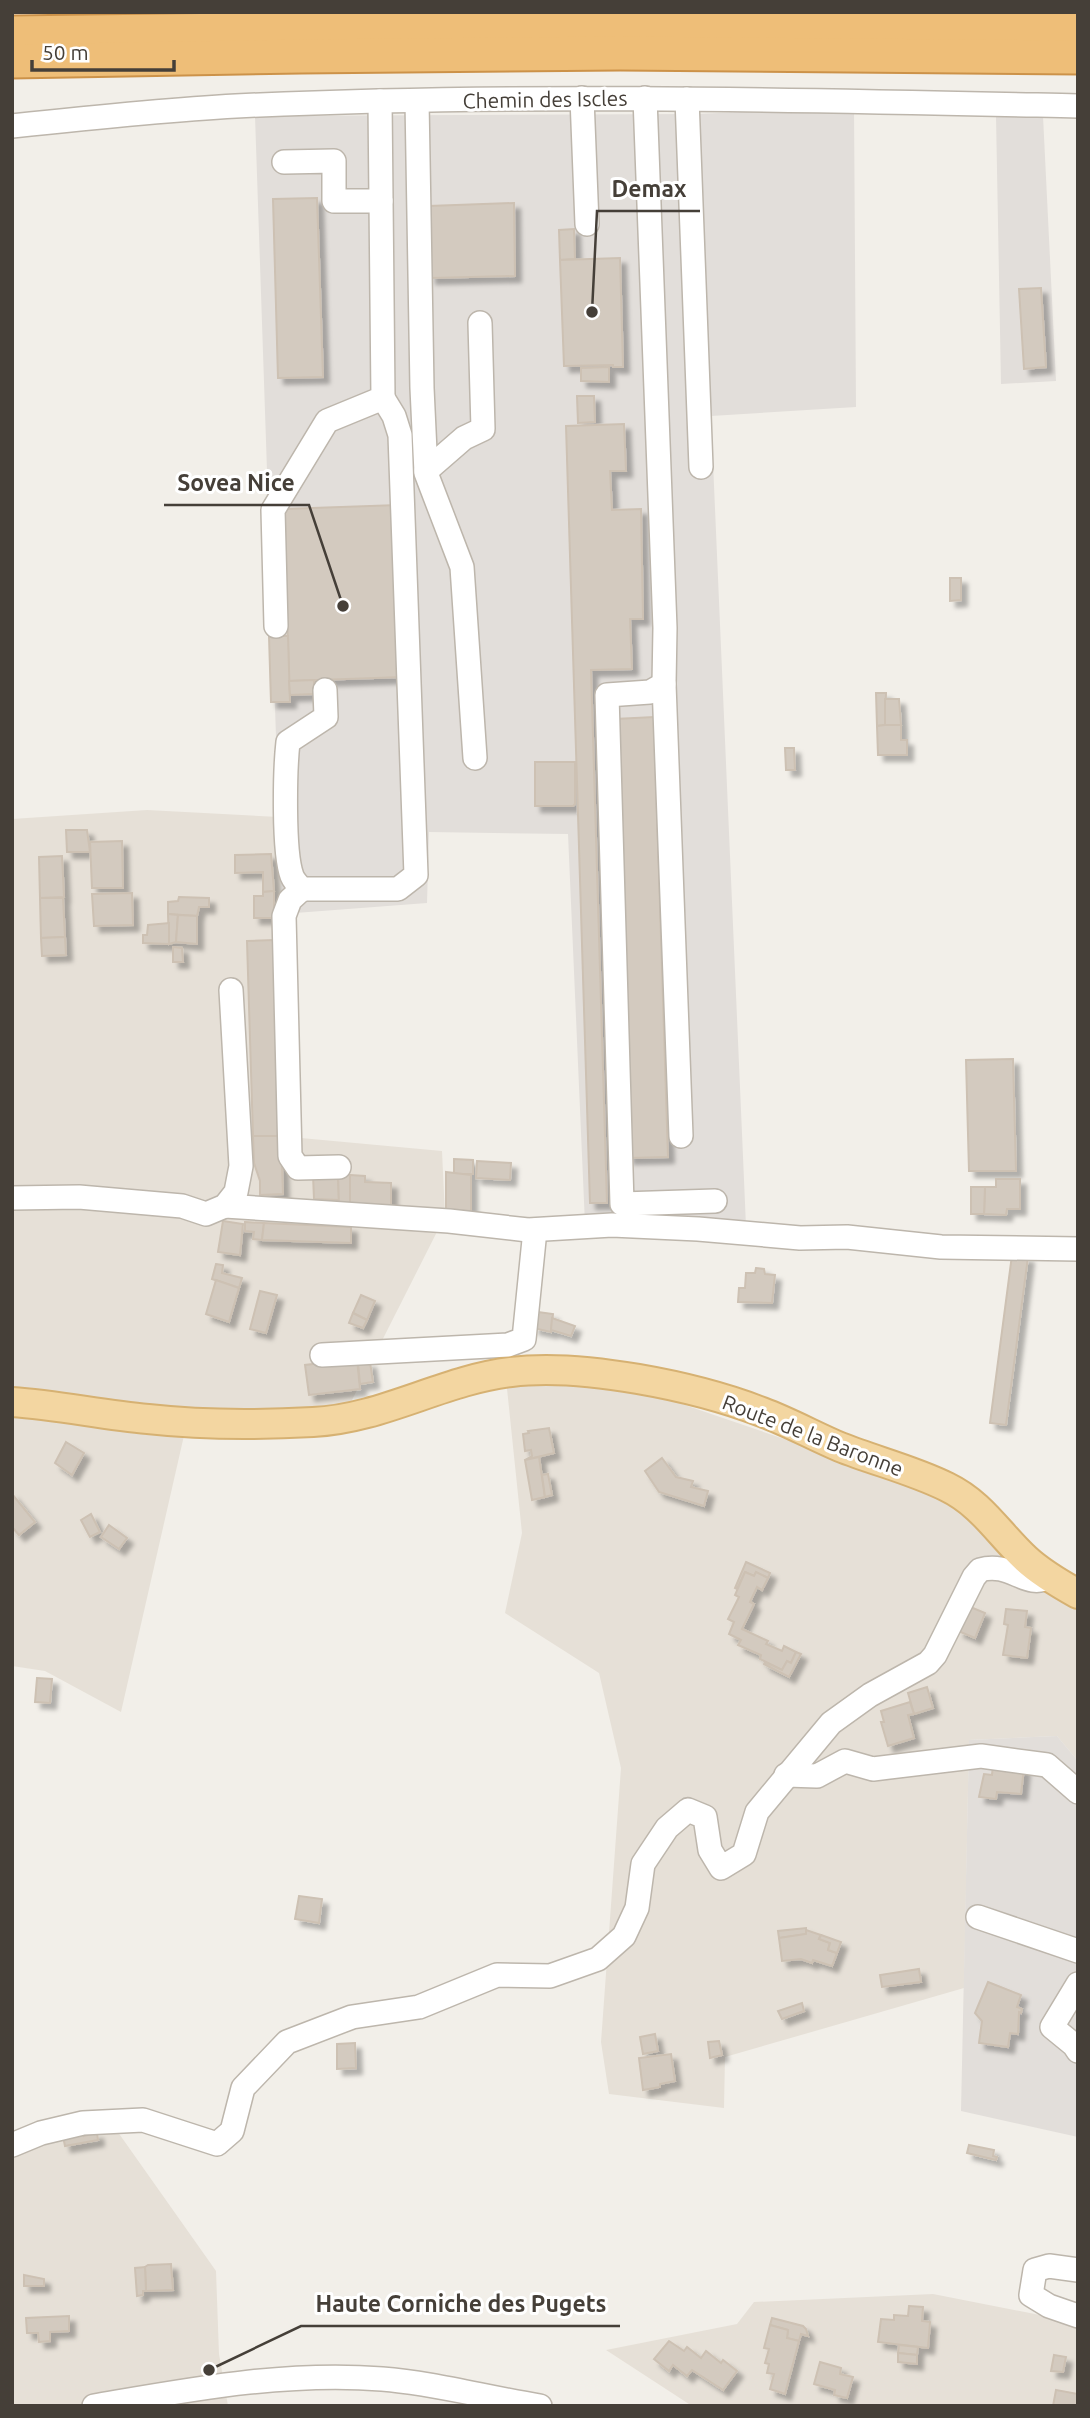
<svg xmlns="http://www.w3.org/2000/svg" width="1090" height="2418" viewBox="0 0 1090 2418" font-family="Ubuntu,sans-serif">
  <defs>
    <filter id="shadow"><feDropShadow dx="6" dy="6" stdDeviation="2" flood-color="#0004"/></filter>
  </defs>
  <rect width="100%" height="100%" fill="#f2efe9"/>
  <!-- residential -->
  <g fill="#e6e0d7">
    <polygon points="147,810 279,817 290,1137 442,1151 445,1216 350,1404 188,1418 121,1712 45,1671 12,1666 12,819"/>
    <polygon points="506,1379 592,1382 676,1402 875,1470 959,1507 1078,1597 1078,1761 1057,1736 969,1740 964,1988 725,2057 724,2108 609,2094 601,2042 621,1768 599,1673 505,1613 522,1533"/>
    <polygon points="103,2111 216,2271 219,2354 228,2406 12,2406 12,2139"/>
    <polygon points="933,2294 1060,2319 1078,2328 1078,2406 692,2406 606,2350 737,2324 754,2302"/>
  </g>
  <!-- industrial -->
  <g fill="#e2deda">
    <polygon points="854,107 856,407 711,416 746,1226 585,1224 568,834 429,832 427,903 282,914 255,116 696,114"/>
    <polygon points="996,116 1043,116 1056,381 1001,384"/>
    <polygon points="1057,1736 1078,1761 1078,2137 961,2111 969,1740"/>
  </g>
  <!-- building -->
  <g fill="#d3cabf" stroke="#cdc1b3" stroke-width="2" filter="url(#shadow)">
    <polygon points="317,198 323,377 278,378 273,199"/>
    <polygon points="514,203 515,276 430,278 429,206"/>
    <polygon points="574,229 575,259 560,260 559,230"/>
    <polygon points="620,258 623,367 613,367 613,365 564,366 560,260"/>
    <polygon points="1041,288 1046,367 1024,369 1019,289"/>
    <polygon points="609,367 609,382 581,381 581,368"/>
    <polygon points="577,396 594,396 595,422 578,423"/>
    <polygon points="624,424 626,471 610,471 612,510 641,509 643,619 630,619 632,669 591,670 607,1203 590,1203 566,426"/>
    <polygon points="398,505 403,677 289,681 284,509"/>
    <polygon points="950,578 961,578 961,600 950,601"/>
    <polygon points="269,636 288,636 290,702 271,702"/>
    <polygon points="314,680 314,694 290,695 289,681"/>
    <polygon points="876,693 886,693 885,725 877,726"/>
    <polygon points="885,699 899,699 901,725 885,725"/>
    <polygon points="654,717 668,1157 628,1158 615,719"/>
    <polygon points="885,725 901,725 901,740 907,740 907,755 878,755 877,726"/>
    <polygon points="785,748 794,748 795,770 786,770"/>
    <polygon points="535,762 575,762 575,804 573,806 535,806"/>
    <polygon points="66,830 87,830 90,852 67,852"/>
    <polygon points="122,841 123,888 92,888 90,842"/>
    <polygon points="271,854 274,891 263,892 263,872 235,873 235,855"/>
    <polygon points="62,856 64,897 40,898 39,857"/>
    <polygon points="274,891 274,918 254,918 254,896 263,896 263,892"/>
    <polygon points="132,893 133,925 94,926 92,894"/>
    <polygon points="179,897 209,898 209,907 199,907 197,916 168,914 168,902 178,901"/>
    <polygon points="40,898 63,898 65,937 41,938"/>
    <polygon points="168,914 178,915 176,942 169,944"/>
    <polygon points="178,915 197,916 197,944 176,942"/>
    <polygon points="169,923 169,944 143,943 143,935 147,935 148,925"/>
    <polygon points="65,937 66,955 42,956 41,938"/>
    <polygon points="274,940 281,1136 253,1136 247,941"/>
    <polygon points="173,947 182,948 183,962 173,962"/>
    <polygon points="1013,1059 1016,1171 969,1171 966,1060"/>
    <polygon points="253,1136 281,1136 283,1194 260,1195 260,1181 254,1163"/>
    <polygon points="454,1159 473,1160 473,1174 454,1174"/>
    <polygon points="477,1161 511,1163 510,1180 476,1178"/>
    <polygon points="446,1172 471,1175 471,1211 446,1210"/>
    <polygon points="313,1175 338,1175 339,1200 314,1199"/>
    <polygon points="338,1175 350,1175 350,1207 339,1206"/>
    <polygon points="350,1175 365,1176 365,1182 391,1183 391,1208 350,1207"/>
    <polygon points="996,1179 1020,1179 1020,1209 1007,1209 1006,1215 984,1214 985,1187 996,1187"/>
    <polygon points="971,1187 985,1187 984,1214 971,1214"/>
    <polygon points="223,1221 243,1224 240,1255 218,1252"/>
    <polygon points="245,1222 264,1223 262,1240 253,1239 254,1232 245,1231"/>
    <polygon points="264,1223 351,1227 351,1243 262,1240"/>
    <polygon points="1012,1255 1028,1257 1006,1425 990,1423"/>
    <polygon points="216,1264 223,1265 222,1273 242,1278 239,1288 212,1279"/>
    <polygon points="756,1268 764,1269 765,1274 775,1275 772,1303 738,1302 739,1288 745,1288 746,1273 755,1273"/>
    <polygon points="216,1280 239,1288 229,1322 206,1314"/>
    <polygon points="260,1291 277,1295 266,1333 250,1329"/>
    <polygon points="361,1295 375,1301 367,1320 353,1313"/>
    <polygon points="538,1312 553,1314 551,1332 533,1328"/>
    <polygon points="353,1313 367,1320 363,1328 349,1323"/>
    <polygon points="552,1318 575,1326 571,1336 551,1330"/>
    <polygon points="357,1359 360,1389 309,1395 305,1365"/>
    <polygon points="370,1362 373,1382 360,1384 358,1363"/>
    <polygon points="549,1428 554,1453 525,1460 532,1456 531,1450 525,1451 523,1434 529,1433 528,1431"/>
    <polygon points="66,1442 84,1453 72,1475 55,1463"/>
    <polygon points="539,1457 545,1497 532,1500 525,1460"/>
    <polygon points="662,1458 676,1477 693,1481 691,1487 708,1491 704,1506 659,1492 645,1471"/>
    <polygon points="548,1474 552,1495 545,1497 542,1475"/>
    <polygon points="12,1494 35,1522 19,1535 12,1527"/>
    <polygon points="91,1514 100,1532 90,1537 81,1520"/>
    <polygon points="109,1525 127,1538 119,1549 101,1537"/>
    <polygon points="746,1562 770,1573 768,1578 756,1572 754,1576 745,1572 737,1589 735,1588"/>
    <polygon points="745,1572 754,1576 756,1572 768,1578 762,1590 757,1587 750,1602 754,1604 742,1629 768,1641 766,1644 782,1651 784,1646 796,1652 791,1663 787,1661 782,1670 760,1659 761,1655 738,1645 741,1640 729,1634 734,1622 728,1619 739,1597 735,1595"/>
    <polygon points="968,1606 985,1613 975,1638 958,1631"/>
    <polygon points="1006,1609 1027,1611 1025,1627 1031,1628 1027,1658 1003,1655 1008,1625 1004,1624"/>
    <polygon points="796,1652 801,1654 789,1677 764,1664 765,1662 782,1670 787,1661 791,1663"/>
    <polygon points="37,1678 52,1679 50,1703 35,1702"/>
    <polygon points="927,1687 933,1708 914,1714 908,1693"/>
    <polygon points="910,1702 914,1714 908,1715 914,1738 888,1746 881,1722 884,1722 881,1711"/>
    <polygon points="993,1765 1024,1768 1021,1794 997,1792 996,1799 979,1797 984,1774 992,1775"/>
    <polygon points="299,1896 322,1899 319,1923 295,1919"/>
    <polygon points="806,1928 806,1934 779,1938 778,1931"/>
    <polygon points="806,1930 821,1935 819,1939 830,1943 828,1950 837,1953 832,1966 813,1960 812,1963 801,1959 782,1961 779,1938 806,1934"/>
    <polygon points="821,1935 841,1942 837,1953 828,1950 830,1943 819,1939"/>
    <polygon points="919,1969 921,1982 882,1987 880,1975"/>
    <polygon points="988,1982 1021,1995 1017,2007 1022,2009 1021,2013 1019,2012 1018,2034 1010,2033 1008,2047 979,2043 982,2021 975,2013"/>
    <polygon points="802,2003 804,2011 782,2019 778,2011"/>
    <polygon points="655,2034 658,2051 643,2054 640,2037"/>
    <polygon points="719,2041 722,2055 710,2058 708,2042"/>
    <polygon points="355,2043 356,2068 337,2069 337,2044"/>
    <polygon points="671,2054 675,2081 660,2084 660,2087 643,2090 639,2058"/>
    <polygon points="84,2133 84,2136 97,2133 98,2140 65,2146 63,2136"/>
    <polygon points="969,2145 994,2150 993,2156 997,2157 996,2160 967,2153"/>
    <polygon points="171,2264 173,2290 146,2291 145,2267 148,2265"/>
    <polygon points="145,2267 146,2291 143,2291 143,2295 137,2296 135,2268"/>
    <polygon points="24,2275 44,2279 44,2286 24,2286"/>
    <polygon points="909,2306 923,2307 922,2321 930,2322 928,2348 878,2342 881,2319 894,2320 894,2315 908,2316"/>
    <polygon points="69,2316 69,2331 50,2332 50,2341 39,2342 38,2333 27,2333 26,2318"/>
    <polygon points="772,2318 803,2326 806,2329 808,2336 801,2334 799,2341 787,2338 788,2330 770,2325"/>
    <polygon points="770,2325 788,2330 787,2338 799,2341 785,2394 770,2389 774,2374 767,2373 769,2364 765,2363 769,2349 764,2348"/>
    <polygon points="669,2341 684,2351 687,2347 701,2358 706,2351 721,2363 723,2360 737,2371 723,2390 692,2370 687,2376 673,2365 669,2371 654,2359"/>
    <polygon points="899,2345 918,2347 917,2355 898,2353"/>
    <polygon points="898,2353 917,2355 917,2364 898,2362"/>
    <polygon points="1054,2355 1066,2357 1063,2372 1051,2371"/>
    <polygon points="820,2362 841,2368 840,2374 853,2377 847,2398 834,2395 835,2390 814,2384"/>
    <polygon points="1056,2390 1078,2394 1078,2406 1053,2406"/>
  </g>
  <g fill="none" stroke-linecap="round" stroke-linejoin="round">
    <defs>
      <g id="minor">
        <polyline points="582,98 587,224"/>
        <polyline points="645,98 665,628 664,684 650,692 607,695 622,1204 715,1201"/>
        <polyline points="687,99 701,467"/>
        <polyline points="417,101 422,388 426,473 462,567 475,758"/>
        <path d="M12 126C87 118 162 110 236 106 517 93 797 100 1078 106"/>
        <polyline points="284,162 334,161 334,201 381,201"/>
        <polyline points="426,471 464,438 483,429 480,323"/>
        <polyline points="276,626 273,510 327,421 383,398 380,101"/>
        <polyline points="664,684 681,1136"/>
        <path d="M325 690 326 717 288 742C285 769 283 852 292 876 294 881 299 886 302 889H398L416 875 400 435 394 416 383 398"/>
        <polyline points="302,889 290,900 284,916 290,1156 298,1168 339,1167"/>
        <polyline points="12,1198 79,1197 182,1206 206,1214 225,1206 236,1192 241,1166 231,990"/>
        <polyline points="225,1206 449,1221 528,1230 612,1225 698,1229 800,1238 847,1237 941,1247 1078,1249"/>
        <polyline points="322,1355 508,1345 524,1339 535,1230"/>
        <polyline points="786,1775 817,1776 845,1761 873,1769 981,1756 1047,1765 1078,1792"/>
        <polyline points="978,1917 1078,1951"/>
        <polyline points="1078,1984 1052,2027 1074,2045 1078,2051"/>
        <path d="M12 2145 41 2133 83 2123 143 2120 217 2144 232 2131 243 2088 287 2042 352 2017 419 2007 497 1975 550 1976 598 1959 624 1936 637 1908 643 1864 667 1828 688 1810 705 1817 710 1850 721 1868 744 1854 757 1812 831 1723 870 1695 928 1663 935 1655 974 1577 980 1570C1011 1561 1026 1590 1049 1577"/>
        <polyline points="1078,2270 1049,2266 1035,2270 1031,2295 1049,2306 1078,2316"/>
        <path d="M94 2406C188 2390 286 2371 382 2379 435 2383 488 2398 540 2406"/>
      </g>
      <path id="major" d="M12 1402C58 1405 102 1415 148 1419 202 1425 258 1425 313 1422 382 1419 443 1380 511 1372 581 1363 695 1386 762 1412 789 1422 814 1436 840 1447 875 1461 913 1470 947 1487 982 1504 998 1533 1026 1559 1041 1573 1060 1584 1078 1594"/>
      <g id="highway">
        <polyline points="12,33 621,25 1078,28"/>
        <polyline points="12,61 301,56 620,53 1078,57"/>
      </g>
    </defs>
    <!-- minor casing -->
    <use href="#minor" stroke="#bdb6ac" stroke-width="26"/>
    <!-- major casing -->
    <use href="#major" stroke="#d6b172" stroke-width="32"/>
    <!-- highway casing -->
    <use href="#highway" stroke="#cc9249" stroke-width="37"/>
    <!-- minor -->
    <use href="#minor" stroke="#fff" stroke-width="23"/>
    <!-- major -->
    <use href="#major" stroke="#f3d6a1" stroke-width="28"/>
    <!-- highway -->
    <use href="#highway" stroke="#eebe78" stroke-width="33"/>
  </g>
  <g text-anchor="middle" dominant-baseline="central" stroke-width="6" stroke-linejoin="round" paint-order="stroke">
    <!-- street labels -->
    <g font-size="21" fill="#453f38" stroke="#fff">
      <text transform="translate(545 99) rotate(-1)">Chemin des Iscles</text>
      <text transform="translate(813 1435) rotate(21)">Route de la Baronne</text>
    </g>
  </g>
  <!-- callouts -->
  <path fill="none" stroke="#453f38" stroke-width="2.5" d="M592 312L597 211H700M343 606L309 505H164M209 2370L301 2326H620"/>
  <g fill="#453f38" stroke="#fff" stroke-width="2.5">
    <circle cx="592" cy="312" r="7"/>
    <circle cx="343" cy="606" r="7"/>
    <circle cx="209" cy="2370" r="7"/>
  </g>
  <g font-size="23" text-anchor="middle" font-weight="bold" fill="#453f38" stroke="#fff" stroke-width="6" stroke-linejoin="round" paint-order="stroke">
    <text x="649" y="197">Demax</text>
    <text x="236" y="491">Sovea Nice</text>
    <text x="461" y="2312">Haute Corniche des Pugets</text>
  </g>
  <!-- border -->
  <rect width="1090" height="2418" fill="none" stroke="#453f38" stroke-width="28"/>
  <!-- scale -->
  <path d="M32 60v10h142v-10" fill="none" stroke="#453f38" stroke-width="3.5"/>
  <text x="42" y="60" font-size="21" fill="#453f38" stroke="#ffffff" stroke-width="5" paint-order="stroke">50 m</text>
</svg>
